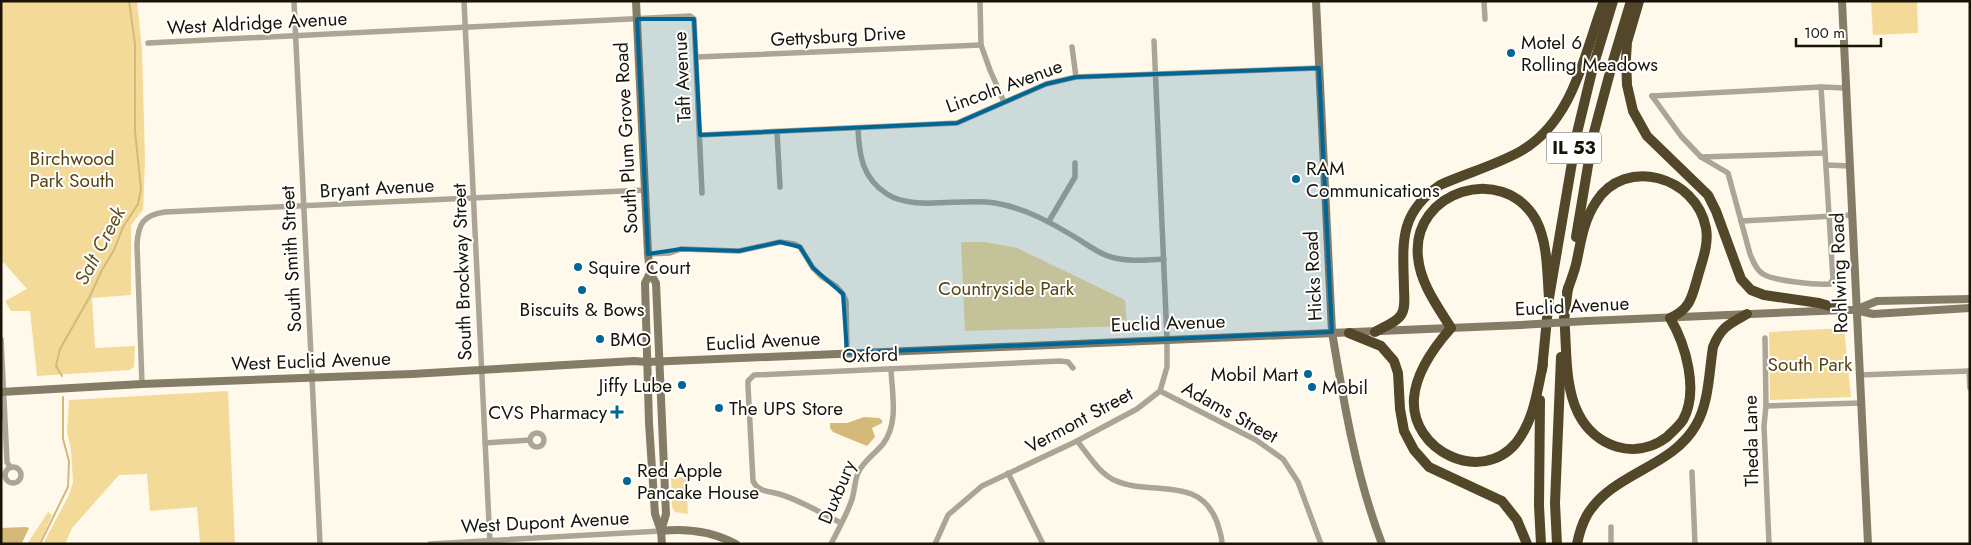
<svg xmlns="http://www.w3.org/2000/svg" width="1971" height="545" viewBox="0 0 1971 545" font-family="Jost,sans-serif">
  <rect width="100%" height="100%" fill="#fff9eb"/>
  <!-- green -->
  <g fill="#f4da99">
    <polygon points="1,1 137,1 142,49 145,160 143,210 131,225 131,295 92,298 95,348 135,346 134,367 130,370 37,376 30,311 11,311 5,301 27,289 4,263 1,263"/>
    <polygon points="1871,1 1917,1 1918,33 1873,35"/>
    <polygon points="961,242 985,242 1017,248 1125,300 1127,326 965,331"/>
    <polygon points="1844,328 1851,397 1770,400 1769,332"/>
    <polygon points="228,391 235,544 200,544 197,507 150,511 147,474 119,475 72,528 65,544 43,544 69,495 73,482 71,450 67,431 69,400"/>
    <polygon points="686,477 688,514 675,512 672,507 671,478"/>
    <polygon points="48,512 52,515 39,544 27,544"/>
  </g>
  <!-- water -->
  <g fill="#d4b978">
    <polygon points="864,417 879,418 882,420 882,423 872,428 875,437 867,446 833,432 830,428 830,423 847,423"/>
    <polygon points="26,527 29,528 22,543 1,543 1,528"/>
  </g>
  <g fill="none" stroke-linecap="round" stroke-linejoin="round">
    <!-- stream -->
    <g stroke="#d4b978" stroke-width="2">
      <polyline points="62,376 56,366 60,349 89,298 102,270 114,250 123,227 138,204 141,189 135,131 135,44 129,1"/>
      <polyline points="40,544 68,487 69,461 63,439 63,397"/>
    </g>
    <!-- street -->
    <g stroke="#aba596" stroke-width="5.5">
      <polyline points="464,1 490,544"/>
      <polyline points="980,1 981,45 990,70 1004,102"/>
      <polyline points="1484,1 1485,19"/>
      <polyline points="294,2 320,544"/>
      <polyline points="148,43 690,16 694,19 702,193"/>
      <polyline points="1072,47 1076,77"/>
      <polyline points="697,57 981,45"/>
      <polyline points="1652,96 1681,136 1701,157 1824,153"/>
      <polyline points="1652,96 1821,87 1846,88"/>
      <path d="M858 128C859 155 862 178 887 194 914 212 963 197 995 203 1025 208 1052 223 1078 239 1088 245 1099 254 1111 257 1128 262 1146 260 1164 259"/>
      <polyline points="777,132 780,187"/>
      <polyline points="700,135 957,123 1046,84 1076,77 1319,68"/>
      <path d="M1701 157 1728 173 1750 254C1753 261 1756 270 1763 274 1774 281 1817 285 1830 284L1833 279 1821 87"/>
      <polyline points="1826,165 1851,166"/>
      <polyline points="1049,221 1075,177 1075,163"/>
      <polyline points="1741,221 1853,215"/>
      <polyline points="648,254 670,253 681,249 739,251 780,242 794,244 800,247 813,268 822,277 836,286 843,294 846,301 847,353"/>
      <polyline points="1765,338 1766,406 1764,426 1769,544"/>
      <polyline points="1,339 7,462 10,467"/>
      <polyline points="1969,371 1970,388"/>
      <polyline points="1859,375 1970,371"/>
      <path d="M142 384 137 245C138 224 143 215 165 212L645 190"/>
      <polyline points="1160,391 1256,440 1283,459 1298,482 1321,544"/>
      <polyline points="1766,406 1861,403"/>
      <circle cx="537" cy="440" r="7"/>
      <path d="M1077 441C1088 454 1098 472 1114 480 1150 497 1199 474 1217 522 1219 529 1222 536 1222 544"/>
      <polyline points="485,443 530,440"/>
      <circle cx="13" cy="475" r="8"/>
      <polyline points="1692,472 1695,544"/>
      <polyline points="1008,473 1043,544"/>
      <path d="M841 523C821 513 800 500 779 494 769 491 758 492 753 481L748 386V381L754 375 1060 361 1068 362 1073 368"/>
      <polyline points="1611,527 1611,544"/>
      <polyline points="430,544 661,531"/>
      <path d="M831 544C838 530 846 516 851 502 855 493 854 482 858 473 863 461 875 454 883 444 899 423 892 394 891 369"/>
      <polyline points="935,544 948,515 982,486 1077,441 1137,409 1160,391 1167,367 1167,339 1154,41"/>
    </g>
    <!-- secondary -->
    <g stroke="#857c67" stroke-width="8">
      <polyline points="636,1 648,254 650,273 656,283 666,514 661,531"/>
      <path d="M1316 1 1332 332C1344 404 1356 476 1382 544"/>
      <path d="M1842 1C1851 182 1859 363 1868 544"/>
      <polyline points="650,273 645,283 649,423 655,514 661,531 662,544"/>
      <polyline points="1855,310 1877,301 1970,299"/>
      <polyline points="1587,321 1844,310 1855,310 1873,314 1970,308"/>
      <polyline points="1,392 142,384 412,374 634,361 647,362 1521,325"/>
      <path d="M661 531C687 528 713 532 736 544"/>
    </g>
    <!-- highway -->
    <g stroke="#534729" stroke-width="10">
      <polyline points="1639,1 1627,42 1626,58 1627,85 1633,111 1647,136 1708,195 1716,211 1741,279 1751,290 1764,295 1819,303 1844,310"/>
      <polyline points="1576,237 1593,136 1613,61 1631,1"/>
      <path d="M1564 315C1567 346 1564 385 1578 413 1595 447 1635 461 1667 437 1672 432 1679 426 1683 420 1699 391 1686 345 1670 318 1691 309 1692 296 1698 276 1702 261 1709 245 1706 228 1696 176 1625 156 1596 202 1584 220 1581 240 1577 260 1575 271 1570 282 1567 292"/>
      <polyline points="1564,321 1568,288"/>
      <path d="M1375 332C1383 327 1396 323 1401 315 1406 308 1404 297 1404 288 1403 243 1398 214 1440 185 1467 173 1496 165 1521 151 1574 120 1584 54 1604 1"/>
      <polyline points="1349,333 1381,346 1394,361 1398,373 1400,409 1404,431 1414,450 1429,467 1502,501 1517,520 1527,544"/>
      <path d="M1543 364C1537 392 1534 420 1516 443 1481 485 1410 451 1414 398 1416 373 1435 346 1451 328 1438 307 1420 283 1418 257 1411 191 1503 162 1536 220 1548 243 1547 273 1549 298"/>
      <polyline points="1542,370 1549,298 1577,133 1593,67 1613,1"/>
      <polyline points="1540,400 1539,506 1541,544"/>
      <polyline points="1557,544 1555,503 1561,357"/>
      <path d="M1577 544C1579 534 1582 524 1587 515 1613 472 1672 468 1696 425 1709 403 1709 372 1713 347 1721 327 1729 324 1747 314"/>
    </g>
    <!-- secondary-bridge -->
    <polyline stroke="#857c67" stroke-width="8" points="1521,325 1587,321"/>
  </g>
  <!-- marked area -->
  <path fill="#006695" fill-opacity="0.2" stroke="#006695" stroke-width="4" stroke-linejoin="round" d="M637 19H694L700 135 957 123 1046 84 1076 77 1319 68 1332 332 847 353 843 294 813 268 800 247 780 242 739 251 681 249 648 254Z"/>
  <!-- markers -->
  <g fill="#006695" stroke="#fff" stroke-width="2">
    <circle cx="1511" cy="53" r="5"/>
    <circle cx="1296" cy="179" r="5"/>
    <circle cx="578" cy="267" r="5"/>
    <circle cx="582" cy="290" r="5"/>
    <circle cx="600" cy="339" r="5"/>
    <circle cx="1308" cy="374" r="5"/>
    <circle cx="682" cy="385" r="5"/>
    <circle cx="1312" cy="387" r="5"/>
    <circle cx="719" cy="408" r="5"/>
    <path d="M614.5 404.5h5v5h5v5h-5v5h-5v-5h-5v-5h5z"/>
    <circle cx="627" cy="481" r="5"/>
  </g>
  <g text-anchor="middle" dominant-baseline="central" stroke-width="4" stroke-linejoin="round" paint-order="stroke">
    <!-- shield labels -->
    <rect fill="#fff" stroke="#5e5a52" stroke-width="1" x="1546.5" y="132.5" width="55" height="31" rx="4"/>
    <g font-size="18" font-weight="bold" fill="#191408">
      <text x="1574" y="148">IL 53</text>
    </g>
    <!-- street labels -->
    <g font-size="19" fill="#191408" stroke="#fff">
      <text transform="translate(257 23) rotate(-3)">West Aldridge Avenue</text>
      <text transform="translate(838 36) rotate(-3)">Gettysburg Drive</text>
      <text transform="translate(682 77) rotate(-93)">Taft Avenue</text>
      <text transform="translate(1004 86) rotate(-20)">Lincoln Avenue</text>
      <text transform="translate(626 138) rotate(-93)">South Plum Grove Road</text>
      <text transform="translate(377 188) rotate(-3)">Bryant Avenue</text>
      <text transform="translate(291 259) rotate(-93)">South Smith Street</text>
      <text transform="translate(462 272) rotate(-92)">South Brockway Street</text>
      <text transform="translate(1839 273) rotate(-92)">Rohlwing Road</text>
      <text transform="translate(1313 276) rotate(-93)">Hicks Road</text>
      <text transform="translate(1572 306) rotate(-3)">Euclid Avenue</text>
      <text transform="translate(1168 323) rotate(-2)">Euclid Avenue</text>
      <text transform="translate(763 341) rotate(-3)">Euclid Avenue</text>
      <text transform="translate(870 355) rotate(-2)">Oxford</text>
      <text transform="translate(311 361) rotate(-2)">West Euclid Avenue</text>
      <text transform="translate(1230 412) rotate(29)">Adams Street</text>
      <text transform="translate(1079 420) rotate(-28)">Vermont Street</text>
      <text transform="translate(1751 441) rotate(-91)">Theda Lane</text>
      <text transform="translate(837 492) rotate(-67)">Duxbury</text>
      <text transform="translate(545 522) rotate(-3)">West Dupont Avenue</text>
    </g>
    <!-- poi labels -->
    <g font-size="19" fill="#191408" stroke="#fff" text-anchor="start">
      <text x="1521" y="42">Motel 6<tspan x="1521" dy="22">Rolling Meadows</tspan></text>
      <text x="1306" y="168">RAM<tspan x="1306" dy="22">Communications</tspan></text>
      <text x="588" y="267">Squire Court</text>
      <text x="582" y="309" text-anchor="middle">Biscuits &amp; Bows</text>
      <text x="610" y="339">BMO</text>
      <text x="1298" y="374" text-anchor="end">Mobil Mart</text>
      <text x="672" y="385" text-anchor="end">Jiffy Lube</text>
      <text x="1322" y="387">Mobil</text>
      <text x="729" y="408">The UPS Store</text>
      <text x="607" y="412" text-anchor="end">CVS Pharmacy</text>
      <text x="637" y="470">Red Apple<tspan x="637" dy="22">Pancake House</tspan></text>
    </g>
    <!-- park labels -->
    <g font-size="19" fill="#574411" stroke="#fff">
      <text x="72" y="158">Birchwood<tspan x="72" dy="22">Park South</tspan></text>
      <text x="1006" y="288">Countryside Park</text>
      <text x="1810" y="364">South Park</text>
    </g>
    <!-- water labels -->
    <g font-size="20" font-style="italic" fill="#63501f" stroke="#fff">
      <text transform="translate(100 246) rotate(-62)">Salt Creek</text>
    </g>
  </g>
  <!-- border -->
  <rect width="1971" height="545" fill="none" stroke="#191408" stroke-width="5"/>
  <!-- scale -->
  <path d="M1796 38v8h85v-8" fill="none" stroke="#191408" stroke-width="2.5"/>
  <text x="1804" y="38" font-size="15" fill="#191408" stroke="#ffffff" stroke-width="4" paint-order="stroke">100 m</text>
</svg>
